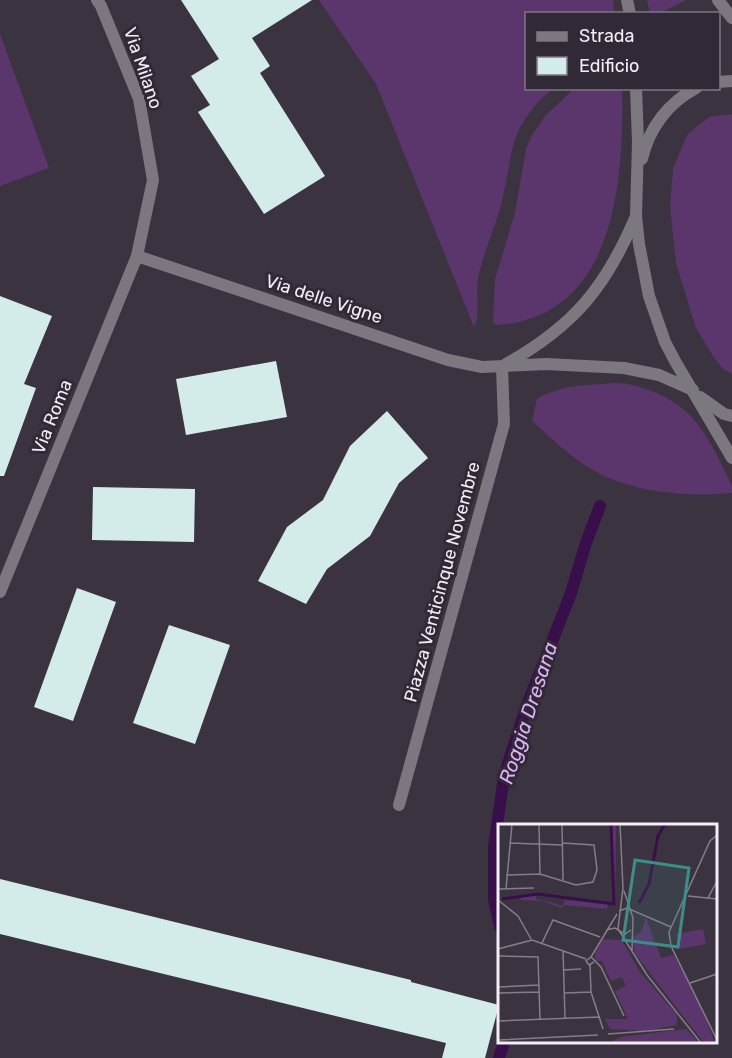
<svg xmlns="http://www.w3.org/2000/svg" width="732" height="1058" viewBox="0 0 732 1058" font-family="Rubik,sans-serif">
  <rect width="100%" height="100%" fill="#3c3341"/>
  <!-- grass -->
  <g fill="#5a366d">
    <path d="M319 0H613L615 13 526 14V88L552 89C503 132 515 157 499 212 492 234 483 255 478 278 475 293 481 315 474 327L376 84Z"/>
    <polygon points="647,0 686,0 660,13 650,13"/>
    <polygon points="0,34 49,168 0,186"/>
    <path d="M575 88 622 89C624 180 616 317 497 325L493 322 495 279 515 213 526 149 532 135 545 116Z"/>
    <polygon points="732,114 732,374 723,369 713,356 696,328 676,263 670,206 673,169 687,135 709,117"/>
    <path d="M615 383C628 383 638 386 651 391 696 406 713 446 732 486V493C687 497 633 493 593 470 570 457 551 438 532 421L537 399C558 385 590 385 615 383Z"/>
  </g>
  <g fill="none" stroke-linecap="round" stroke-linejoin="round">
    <!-- stream -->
    <g stroke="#390f4b" stroke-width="12">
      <polyline points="500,927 494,899 494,847 504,776 526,708 571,593 586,543 600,506"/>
      <polyline points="499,1058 504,1042"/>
    </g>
  </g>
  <!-- building -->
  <g fill="#d3ece9">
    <polygon points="181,0 312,0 252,38 270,66 260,73 325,176 264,214 198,112 210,105 191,76 219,59"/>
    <polygon points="0,296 52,316 24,384 36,388 4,476 0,476"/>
    <polygon points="276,361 287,417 186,435 176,379"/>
    <polygon points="387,411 428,458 399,483 370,536 327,569 306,604 258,581 287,527 323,500 350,446"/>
    <polygon points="93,487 195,489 194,542 92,540"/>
    <polygon points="77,588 116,602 73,721 34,707"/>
    <polygon points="169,625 230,645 195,744 133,723"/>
    <polygon points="0,879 411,980 411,982 499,1005 485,1058 442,1058 446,1043 0,934"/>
  </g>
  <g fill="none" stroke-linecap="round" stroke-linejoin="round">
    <!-- service -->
    <polyline stroke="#7d7880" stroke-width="12" points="399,805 504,424 502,367"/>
    <!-- minor -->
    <g stroke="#7d7880" stroke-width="12">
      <polyline points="137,256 448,360 482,367 546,364 624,368 659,375 693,390"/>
      <path d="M506 364C574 326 606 287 636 216"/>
      <polyline points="0,592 137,256 153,180 139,99 101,6 97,0"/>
    </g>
    <!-- tertiary -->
    <g stroke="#7d7880" stroke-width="12">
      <polyline points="627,0 630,14"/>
      <polyline points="718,0 732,18"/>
      <polyline points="718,82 732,81"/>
      <polyline points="636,88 638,142 636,216 639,244 649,296 665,342 675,361 732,458"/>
      <path d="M642 159C649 128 668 103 696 88"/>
      <polyline points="700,397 724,414 732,416"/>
    </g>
  </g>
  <g text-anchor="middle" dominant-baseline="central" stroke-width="6" stroke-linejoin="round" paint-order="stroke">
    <!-- street labels -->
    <g font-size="18" fill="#f3edf6" stroke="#312936">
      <text transform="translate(143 68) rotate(71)">Via Milano</text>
      <text transform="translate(324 299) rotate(18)">Via delle Vigne</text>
      <text transform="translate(52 417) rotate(-68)">Via Roma</text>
      <text transform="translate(442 582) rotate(-75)">Piazza Venticinque Novembre</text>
    </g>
    <!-- water labels -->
    <g font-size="20" font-style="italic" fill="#dfb1f9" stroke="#312936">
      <text transform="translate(528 713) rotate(-72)">Roggia Dresana</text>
    </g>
  </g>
  <!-- overview -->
  <g transform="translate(498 824)">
    <rect width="219" height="219" fill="#3c3341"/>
    <path d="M114 0H118L117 80 115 23ZM23 72H38V75L52 78 64 82 67 76 111 80 108 85 67 81 63 84 45 77 22 76ZM148 94 163 134 176 131 184 146 161 158 205 187 217 219H206L137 130 134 114 143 108ZM205 105 208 120 182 125 178 110ZM105 115 124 116 141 147 179 191V201L146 207 112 205 107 195H130L117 167 128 162 124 153 113 157 104 137H97V129ZM188 205 201 219H110L123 213Z" fill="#5a366d"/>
    <path d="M184 146 205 187 191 195 161 157Z" fill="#5a366d"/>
    <path fill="none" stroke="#390f4b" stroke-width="3" d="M4 75 40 70 116 80 113 0M141 79 151 60 160 12 167 0"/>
    <path fill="none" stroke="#857d89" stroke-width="1.5" d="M41 0 42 50M64 0 65 56M122 0 125 64 120 105 149 151 203 219M219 11 212 17 171 108 173 122 219 216M12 19 64 21M8 51 42 50 78 61 95 58 99 46 96 21 64 19M0 65 36 64M8 65 14 0M126 67 135 94 134 126M190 72 219 75M210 74 219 57M0 76 20 92 33 115M121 87 129 84 173 103M108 106 117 104 127 110 133 106M44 119 55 96 102 113M0 125 34 116 88 135M65 126 67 194M0 132 40 133 42 195M93 133 119 90M96 138 91 141 88 137 93 133 103 143 126 192M92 141 93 168 105 205M65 146 83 145M192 159 219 150M0 163 41 161M0 169 41 168M66 169 93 168M0 197 102 193M110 210 176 205M0 216 100 211"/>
    <path fill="#3d8e89" fill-opacity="0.15" stroke="#3d8e89" stroke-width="3" d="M137 36 191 44 180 123 125 116Z"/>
    <rect width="219" height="219" fill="none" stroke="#f3edf6" stroke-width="3"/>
  </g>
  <!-- legend -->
  <rect x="525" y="12" width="195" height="78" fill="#312936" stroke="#7f7783" stroke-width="1.5"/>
  <rect x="537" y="32" width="30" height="9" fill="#7d7880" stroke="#7f7783" stroke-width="1.5"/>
  <text x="579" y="42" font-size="18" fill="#f3edf6">Strada</text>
  <rect x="537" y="57" width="30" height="18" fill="#d3ece9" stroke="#7f7783" stroke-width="1.5"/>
  <text x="579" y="72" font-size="18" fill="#f3edf6">Edificio</text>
</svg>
